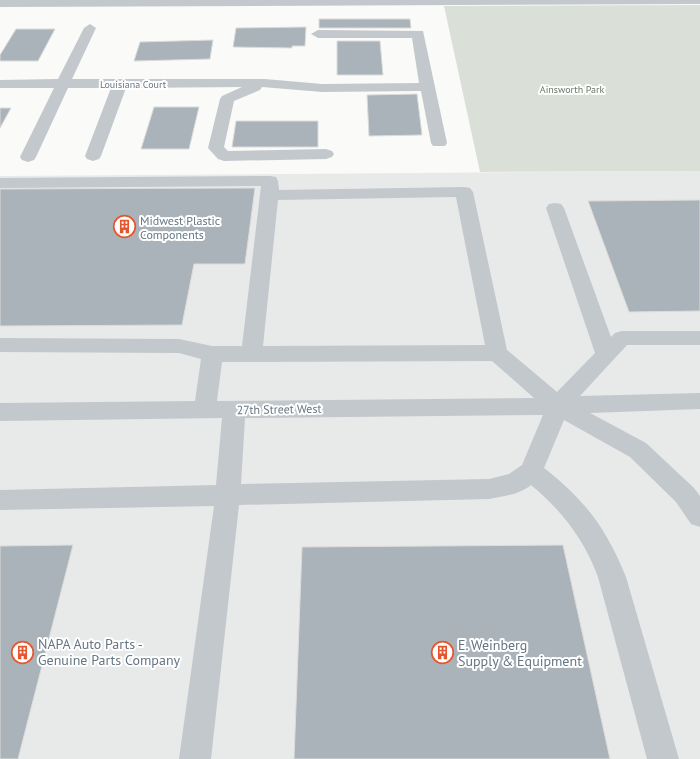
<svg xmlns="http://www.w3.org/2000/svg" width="700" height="759" viewBox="0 0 700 759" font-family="'PT Sans',sans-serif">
  <rect width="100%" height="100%" fill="#fafaf8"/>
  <!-- built -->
  <polygon fill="#e8e9e9" points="700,171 700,759 0,759 0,176"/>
  <!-- green -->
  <polygon fill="#dadfd7" points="700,5 700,171 480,172 444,6"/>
  <!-- building -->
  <g fill="#aab3b9" stroke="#dcdcda">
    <polygon points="319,19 410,19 411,28 319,28"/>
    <polygon points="306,27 305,46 292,46 292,48 233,47 236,28"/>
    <polygon points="16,29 55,29 38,61 0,61 0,55"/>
    <polygon points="213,40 210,59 134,61 140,42"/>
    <polygon points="337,41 380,41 383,75 337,75"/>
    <polygon points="417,94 422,135 369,136 367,95"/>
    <polygon points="154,107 199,107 189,149 141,149"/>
    <polygon points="0,108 11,108 0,128"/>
    <polygon points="236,121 318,121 318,147 232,147"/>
    <polygon points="255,188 245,264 194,264 182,325 0,326 0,189"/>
    <polygon points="700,200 700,311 629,312 588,201"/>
    <polygon points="73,545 18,759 0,759 0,546"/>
    <polygon points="563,545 610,759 294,759 302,547"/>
  </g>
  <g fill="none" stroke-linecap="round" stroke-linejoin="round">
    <!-- minor -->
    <g fill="#c3c8cc" fill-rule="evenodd">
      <polygon points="0,0 700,0 700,4 0,7"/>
      <polygon points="90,24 96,28 72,79 265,79 322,84 419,83 412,38 318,38 311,34 318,30 423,31 447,143 445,146 433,146 431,143 421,91 322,92 262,87 260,90 234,101 224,147 228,151 326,149 332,151 334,154 332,157 326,159 224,161 218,159 208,148 220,99 222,96 242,87 126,88 101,156 99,159 93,161 87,159 85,156 111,88 68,88 36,157 34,160 28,162 22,160 20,157 54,88 0,88 0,80 58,79 84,28"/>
      <path d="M270 176 276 177 278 181 279 190 464 187 470 188 473 192 507 350 557 392 595 353 546 208 549 204 555 203 561 204 564 208 611 337 615 333 622 331H700V345H627L580 396 700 393V409L590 413 646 443 694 488 700 496V527L691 524 676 502 630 457 564 420 544 468C586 501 606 528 626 577L679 759H647L598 577C584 539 562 511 531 485 519 495 503 496 489 499L239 505 211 759H179L214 506 0 510V490L216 485 222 418 0 421V403L195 401 201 359 179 353 0 352V338L179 339 212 346H242L261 186 0 188V178ZM456 197 485 345 263 346 278 200ZM252 362 492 361 534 398 217 401 222 362ZM543 415 522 465 509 474 489 479 241 484 245 418Z"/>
    </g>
  </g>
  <!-- icons -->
  <defs>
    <symbol id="building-ring" viewBox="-11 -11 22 22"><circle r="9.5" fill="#fff" stroke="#e4572e" stroke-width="1.5"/><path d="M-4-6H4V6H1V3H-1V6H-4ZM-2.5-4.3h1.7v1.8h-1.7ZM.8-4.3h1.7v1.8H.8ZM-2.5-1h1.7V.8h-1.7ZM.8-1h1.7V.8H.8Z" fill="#e4572e"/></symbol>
  </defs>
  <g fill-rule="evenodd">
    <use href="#building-ring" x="112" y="214" width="25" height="25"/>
    <use href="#building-ring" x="10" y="640" width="25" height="25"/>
    <use href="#building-ring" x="430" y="640" width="25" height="25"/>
  </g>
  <g text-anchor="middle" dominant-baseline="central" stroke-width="4" stroke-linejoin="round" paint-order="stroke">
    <!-- far-street labels -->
    <g font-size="10" fill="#657683" stroke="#fff">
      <text x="133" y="84">Louisiana Court</text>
    </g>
    <!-- far-park labels -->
    <g font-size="10" fill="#687a64" stroke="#fff">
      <text x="572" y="89">Ainsworth Park</text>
    </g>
    <!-- poi labels -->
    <g font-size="12" fill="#657683" stroke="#fff" text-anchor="start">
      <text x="140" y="220">Midwest Plastic<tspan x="140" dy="14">Components</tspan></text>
    </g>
    <!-- street labels -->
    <g font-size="12" fill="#657683" stroke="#fff">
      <text transform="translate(279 409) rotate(-1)">27th Street West</text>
    </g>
    <!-- near-poi labels -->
    <g font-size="14" fill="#657683" stroke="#fff" text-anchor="start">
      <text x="38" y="644">NAPA Auto Parts -<tspan x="38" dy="16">Genuine Parts Company</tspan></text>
      <text x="458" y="645">E. Weinberg<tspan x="458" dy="16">Supply &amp; Equipment</tspan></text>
    </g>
  </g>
</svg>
